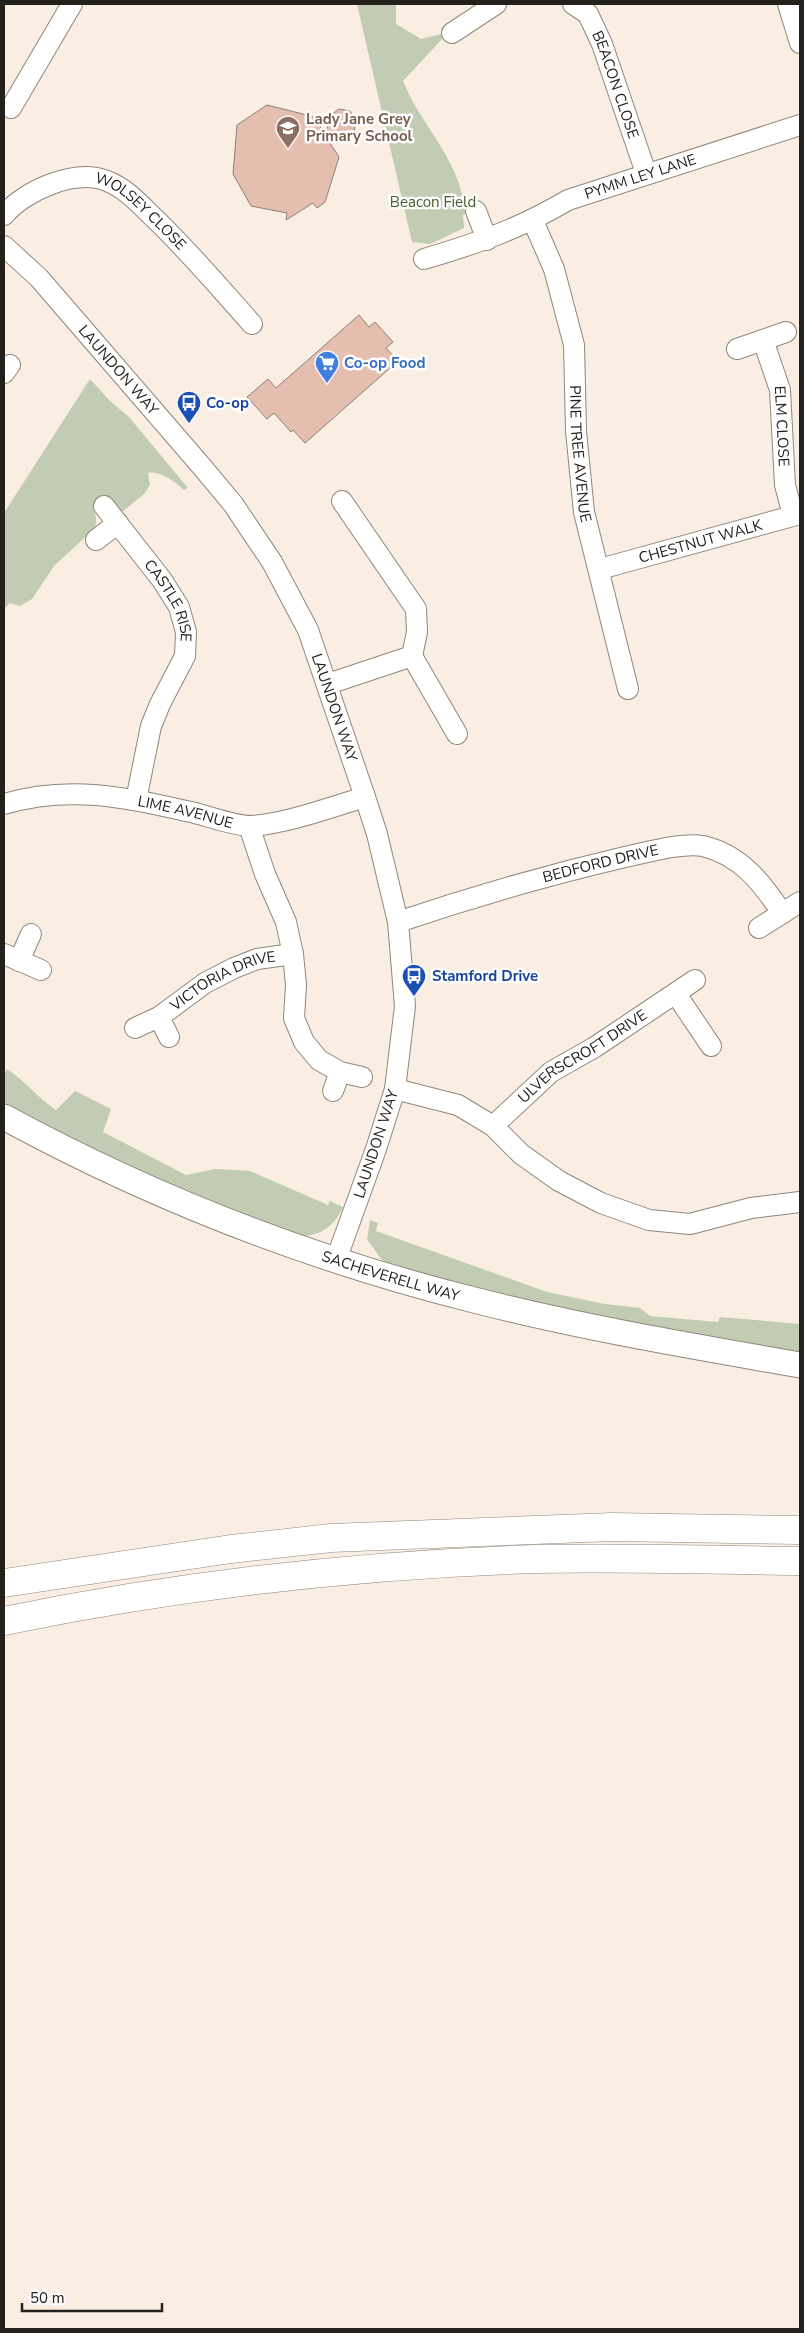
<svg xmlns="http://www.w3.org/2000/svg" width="804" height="2333" viewBox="0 0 804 2333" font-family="'Nunito Sans',sans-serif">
  <rect width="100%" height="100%" fill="#faeee2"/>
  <!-- green -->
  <g fill="#c1ccb2">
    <path d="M357 4H396V24L421 39 441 34 443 38 403 81C415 112 437 136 451 165 459 180 463 197 467 213L463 215 464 228 430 244 412 242Z"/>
    <path d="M90 379 110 401 129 417 188 488 184 490C175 482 160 470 148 473L150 485 144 494 122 512 105 497 93 508C96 515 98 522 94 529L54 566 32 599 20 606 10 603 4 609V513Z"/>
    <path d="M7 1069C25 1081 38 1098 56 1110L75 1091 111 1109 103 1132 186 1175 215 1169 250 1171 328 1205 330 1201 343 1207C335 1225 322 1235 303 1236L159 1182 4 1105V1074Z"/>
    <polygon points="370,1220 378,1223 376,1231 547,1292 605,1304 640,1308 650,1316 718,1322 720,1317 800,1324 800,1354 527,1302 394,1267 381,1259 367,1239"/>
  </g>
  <!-- building -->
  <g fill="#e4bfb0" stroke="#8d7e78">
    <polygon points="267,105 315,117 323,131 328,127 327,118 339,109 350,111 356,121 354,132 344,140 332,136 328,140 339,157 325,202 317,208 313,203 286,220 287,213 251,206 233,174 237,125"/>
    <polygon points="359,315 369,327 375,322 393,342 386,348 398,361 305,443 293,430 291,432 274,413 267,419 247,397 268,379 276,388"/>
  </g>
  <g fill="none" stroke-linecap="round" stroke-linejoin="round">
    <defs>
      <g id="minor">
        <path id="s1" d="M573 4 588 14 602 44 646 173"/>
        <polyline points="788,4 800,43"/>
        <polyline points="452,33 496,4"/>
        <polyline points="11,108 72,4"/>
        <polyline points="476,211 487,240"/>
        <path id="s2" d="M4 215C24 191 75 168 107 181 125 188 138 202 151 215 187 249 219 287 252 324"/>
        <path id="s3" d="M533 221 554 269 574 345 576 431 584 512 628 689"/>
        <path id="s4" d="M4 246 39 278 203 468 233 504 272 562 308 630 365 797 377 834 398 922 405 1006 395 1089 376 1149 336 1260"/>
        <path id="s5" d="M424 259C478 243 519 229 568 200L800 125"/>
        <path id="s6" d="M763 340 780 390 785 485 793 515"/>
        <polyline points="737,349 786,332"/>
        <polyline points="4,373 10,365"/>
        <path id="s7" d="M104 506 162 580 179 607 186 632 185 656 160 704 151 726 136 800"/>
        <polyline points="96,540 118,523"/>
        <path id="s8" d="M600 569 800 514"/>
        <polyline points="412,656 457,734"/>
        <polyline points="328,684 412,656 417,632 416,609 342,501"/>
        <path id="s9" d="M4 804C71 784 128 798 195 813 211 817 235 826 251 826 285 824 332 807 365 797"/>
        <polyline points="249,826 265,874 286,922 293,954 296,985 294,1018 304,1042 319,1060 340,1072 362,1077"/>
        <path id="s10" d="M398 922C472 897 548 875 625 857 645 853 683 842 703 846 741 855 762 883 782 913"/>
        <polyline points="759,928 800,902"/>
        <polyline points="4,954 41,970"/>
        <polyline points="19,961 31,934"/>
        <polyline points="676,994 711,1046"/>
        <polyline points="159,1017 169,1037"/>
        <path id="s11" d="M135 1028 159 1017 205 983 234 968 257 959 293 954"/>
        <polyline points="395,1089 458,1105 493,1126 521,1154 559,1181 601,1203 649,1220 690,1224 751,1208 800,1202"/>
        <polyline points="333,1091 340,1072"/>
        <path id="s12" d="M493 1126 551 1072 595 1047 695 980"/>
      </g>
      <g id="tertiary">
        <path id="s13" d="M4 1117C153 1198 313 1260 478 1301 584 1328 692 1346 800 1365"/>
      </g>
      <g id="trunk">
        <polyline points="4,1583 231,1549 331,1538 612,1527 800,1530"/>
        <path d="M4 1621C178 1585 357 1565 535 1559 623 1557 712 1560 800 1561"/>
      </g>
    </defs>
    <!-- minor casing -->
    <use href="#minor" stroke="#90867b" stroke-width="22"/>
    <!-- tertiary casing -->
    <use href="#tertiary" stroke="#90867b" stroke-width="27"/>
    <!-- trunk casing -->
    <use href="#trunk" stroke="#90867b" stroke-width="29"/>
    <!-- minor -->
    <use href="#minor" stroke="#fff" stroke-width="20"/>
    <!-- tertiary -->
    <use href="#tertiary" stroke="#fff" stroke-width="25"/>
    <!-- trunk -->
    <use href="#trunk" stroke="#fff" stroke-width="28"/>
  </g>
  <!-- icons -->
  <defs>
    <symbol id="school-pin" viewBox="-11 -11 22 30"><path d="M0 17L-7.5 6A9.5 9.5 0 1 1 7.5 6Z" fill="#8d6e63" stroke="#fdfdfd"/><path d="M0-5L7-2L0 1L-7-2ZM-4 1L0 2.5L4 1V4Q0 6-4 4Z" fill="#fff"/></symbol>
    <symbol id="supermarket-pin" viewBox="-11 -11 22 30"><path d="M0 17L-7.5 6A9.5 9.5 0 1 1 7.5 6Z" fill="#3f7fe0" stroke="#fdfdfd"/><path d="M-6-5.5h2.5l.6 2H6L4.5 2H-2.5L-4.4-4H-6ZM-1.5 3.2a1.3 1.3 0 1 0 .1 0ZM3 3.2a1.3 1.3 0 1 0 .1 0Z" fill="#fff"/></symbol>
    <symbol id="bus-pin" viewBox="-11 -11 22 30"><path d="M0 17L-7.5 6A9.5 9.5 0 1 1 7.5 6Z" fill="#1a4fb4" stroke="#fdfdfd"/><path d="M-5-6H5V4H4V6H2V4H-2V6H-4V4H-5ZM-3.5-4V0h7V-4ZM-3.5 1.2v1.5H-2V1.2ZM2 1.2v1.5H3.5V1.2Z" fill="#fff"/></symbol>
  </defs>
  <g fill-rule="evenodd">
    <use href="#school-pin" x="274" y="114" width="28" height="38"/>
    <use href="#supermarket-pin" x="313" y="349" width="28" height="38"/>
    <use href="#bus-pin" x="175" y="389" width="28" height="38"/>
    <use href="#bus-pin" x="400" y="962" width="28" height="38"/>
  </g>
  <g text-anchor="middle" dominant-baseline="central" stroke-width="5" stroke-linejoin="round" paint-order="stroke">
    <!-- street labels -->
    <g font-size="15" fill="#24201c" stroke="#fdfdfd">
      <text stroke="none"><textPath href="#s1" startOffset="94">BEACON CLOSE</textPath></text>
      <text stroke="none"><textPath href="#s5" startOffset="232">PYMM LEY LANE</textPath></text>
      <text stroke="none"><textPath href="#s2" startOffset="159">WOLSEY CLOSE</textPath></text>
      <text stroke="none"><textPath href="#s4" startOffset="169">LAUNDON WAY</textPath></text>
      <text stroke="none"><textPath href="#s6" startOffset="89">ELM CLOSE</textPath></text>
      <text stroke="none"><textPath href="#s3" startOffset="240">PINE TREE AVENUE</textPath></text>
      <text stroke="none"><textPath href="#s8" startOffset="104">CHESTNUT WALK</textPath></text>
      <text stroke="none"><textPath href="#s7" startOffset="116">CASTLE RISE</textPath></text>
      <text stroke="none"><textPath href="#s4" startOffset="574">LAUNDON WAY</textPath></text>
      <text stroke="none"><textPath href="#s9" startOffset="184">LIME AVENUE</textPath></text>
      <text stroke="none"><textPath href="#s10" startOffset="211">BEDFORD DRIVE</textPath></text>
      <text stroke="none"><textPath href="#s11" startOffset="101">VICTORIA DRIVE</textPath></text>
      <text stroke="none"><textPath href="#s12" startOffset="114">ULVERSCROFT DRIVE</textPath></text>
      <text transform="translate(376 1144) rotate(-72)">LAUNDON WAY</text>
      <text stroke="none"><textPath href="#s13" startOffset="419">SACHEVERELL WAY</textPath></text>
    </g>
    <!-- education labels -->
    <g font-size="15" font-weight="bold" fill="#785e54" stroke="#fdfdfd" text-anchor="start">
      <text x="306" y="119">Lady Jane Grey<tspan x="306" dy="17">Primary School</tspan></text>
    </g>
    <!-- park labels -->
    <g font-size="15" fill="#495c2b" stroke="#fdfdfd">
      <text x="433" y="202">Beacon Field</text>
    </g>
    <!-- shop labels -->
    <g font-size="15" font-weight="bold" fill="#366cbe" stroke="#fdfdfd" text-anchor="start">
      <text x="344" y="363">Co-op Food</text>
    </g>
    <!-- transit labels -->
    <g font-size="15" font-weight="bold" fill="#164399" stroke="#fdfdfd" text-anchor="start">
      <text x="206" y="403">Co-op</text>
      <text x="432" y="976">Stamford Drive</text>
    </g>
  </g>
  <!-- border -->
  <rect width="804" height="2333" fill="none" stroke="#24201c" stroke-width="10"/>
  <!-- scale -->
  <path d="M22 2303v8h140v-8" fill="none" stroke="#24201c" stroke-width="2.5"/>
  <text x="30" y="2303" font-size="15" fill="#24201c" stroke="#fdfdfd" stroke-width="4" paint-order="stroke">50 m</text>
</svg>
